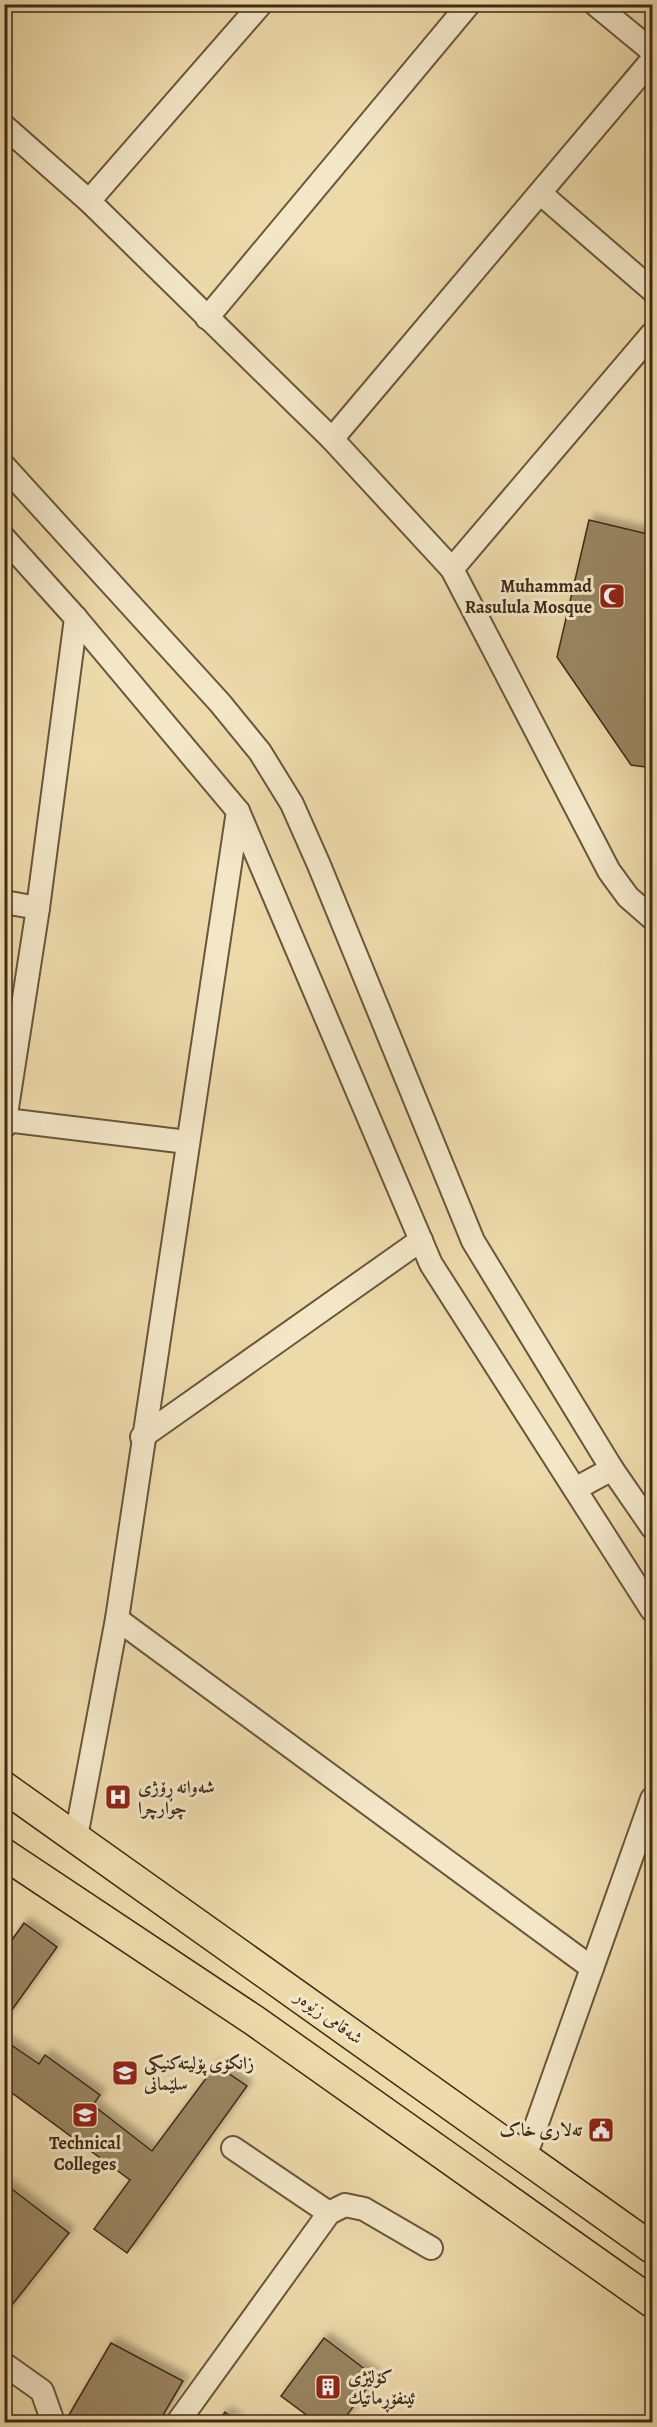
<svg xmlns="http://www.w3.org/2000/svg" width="657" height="2427" viewBox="0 0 657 2427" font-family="Alegreya,Amiri,serif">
  <defs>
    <filter id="shadow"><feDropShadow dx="5.5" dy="-5.5" stdDeviation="3" flood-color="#0004"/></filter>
  </defs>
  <rect width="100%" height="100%" fill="#eddaab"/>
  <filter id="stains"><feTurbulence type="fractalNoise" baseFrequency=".00333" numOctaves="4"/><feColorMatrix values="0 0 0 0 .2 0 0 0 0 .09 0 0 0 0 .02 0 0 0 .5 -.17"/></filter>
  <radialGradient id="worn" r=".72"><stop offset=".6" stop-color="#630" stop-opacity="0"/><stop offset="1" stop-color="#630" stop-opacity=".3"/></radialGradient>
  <!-- building -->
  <g fill="#998663" stroke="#3f2a16" stroke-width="1.5" filter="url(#shadow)">
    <polygon points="589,520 652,535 652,768 631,765 557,657"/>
    <polygon points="24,1923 57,1947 4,2021 4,1951"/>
    <polygon points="4,2040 39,2064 45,2055 100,2095 93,2105 152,2151 216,2065 247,2086 127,2253 94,2229 130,2180 4,2087"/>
    <polygon points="4,2183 69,2233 4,2315"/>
    <polygon points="324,2338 375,2377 342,2422 316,2422 281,2396"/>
    <polygon points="111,2343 183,2381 159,2422 71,2422 66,2420"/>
    <polygon points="225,2412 239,2422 218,2422"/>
  </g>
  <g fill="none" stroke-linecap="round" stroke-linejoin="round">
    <defs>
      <g id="minor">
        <polyline points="595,4 652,51"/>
        <polyline points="4,126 89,201 332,439 452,569 609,871 628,897 652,918"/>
        <polyline points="540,193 652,290"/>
        <polyline points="89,201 261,4"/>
        <polyline points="207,318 469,4"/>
        <polyline points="332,439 652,60"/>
        <polyline points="4,466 220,703 260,752 292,804 319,865 473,1241 612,1469 652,1527"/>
        <polyline points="4,538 76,618 238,811 431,1264 652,1610"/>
        <polyline points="452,569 652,334"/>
        <polyline points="4,902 38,908"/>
        <polyline points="6,1120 187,1142"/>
        <polyline points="4,1127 38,908 76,618"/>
        <polyline points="142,1437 421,1240"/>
        <polyline points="575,1489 612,1469"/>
        <polyline points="117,1619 592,1968"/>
        <polyline points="76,1837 117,1619 238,811"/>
        <polyline points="233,2148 329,2213"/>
        <polyline points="525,2157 652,1799"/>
        <polyline points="4,2364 42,2391 53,2422"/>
        <polyline points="178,2422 329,2213 345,2205 364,2209 431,2248"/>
      </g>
      <g id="major">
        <polyline points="4,1787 652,2248"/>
        <polyline points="4,1854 255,2021 652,2302"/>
      </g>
    </defs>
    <!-- minor casing -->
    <use href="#minor" stroke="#6a563b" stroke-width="26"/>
    <!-- major casing -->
    <use href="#major" stroke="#3f2a16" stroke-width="33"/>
    <!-- minor -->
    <use href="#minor" stroke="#f3e7c8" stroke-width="22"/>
    <!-- major -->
    <use href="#major" stroke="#eddaab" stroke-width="30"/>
  </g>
  <!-- icons -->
  <defs>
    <symbol id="mosque-square" viewBox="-11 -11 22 22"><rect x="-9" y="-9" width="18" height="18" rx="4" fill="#8f2418" stroke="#f3e7c8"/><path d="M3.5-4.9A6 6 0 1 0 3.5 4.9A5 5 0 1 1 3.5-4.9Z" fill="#fff"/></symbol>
    <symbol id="hospital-square" viewBox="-11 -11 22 22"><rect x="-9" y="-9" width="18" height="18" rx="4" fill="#8f2418" stroke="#f3e7c8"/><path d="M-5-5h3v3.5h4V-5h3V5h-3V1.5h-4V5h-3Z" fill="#fff"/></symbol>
    <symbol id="university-square" viewBox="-11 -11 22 22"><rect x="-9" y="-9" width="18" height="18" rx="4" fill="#8f2418" stroke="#f3e7c8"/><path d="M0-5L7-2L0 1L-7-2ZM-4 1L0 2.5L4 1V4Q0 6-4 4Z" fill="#fff"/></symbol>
    <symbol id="school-square" viewBox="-11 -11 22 22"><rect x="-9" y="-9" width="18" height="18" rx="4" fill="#8f2418" stroke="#f3e7c8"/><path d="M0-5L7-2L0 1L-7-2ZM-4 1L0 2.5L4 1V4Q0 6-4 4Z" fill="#fff"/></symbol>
    <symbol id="civic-square" viewBox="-11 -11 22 22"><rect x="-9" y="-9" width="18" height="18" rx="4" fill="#8f2418" stroke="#f3e7c8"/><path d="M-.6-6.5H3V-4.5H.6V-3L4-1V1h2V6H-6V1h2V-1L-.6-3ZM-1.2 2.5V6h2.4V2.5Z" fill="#fff"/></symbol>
    <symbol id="building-square" viewBox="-11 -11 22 22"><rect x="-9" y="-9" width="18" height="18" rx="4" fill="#8f2418" stroke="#f3e7c8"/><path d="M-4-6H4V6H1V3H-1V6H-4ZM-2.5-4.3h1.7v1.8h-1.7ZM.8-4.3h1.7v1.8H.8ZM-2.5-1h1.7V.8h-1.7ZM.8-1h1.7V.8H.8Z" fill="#fff"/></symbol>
  </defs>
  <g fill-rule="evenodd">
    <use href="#mosque-square" x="597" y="581" width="30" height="30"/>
    <use href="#hospital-square" x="103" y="1782" width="30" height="30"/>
    <use href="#university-square" x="110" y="2058" width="30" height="30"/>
    <use href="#school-square" x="70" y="2100" width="30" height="30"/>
    <use href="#civic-square" x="586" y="2115" width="30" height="30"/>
    <use href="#building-square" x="313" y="2372" width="30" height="30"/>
  </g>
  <g text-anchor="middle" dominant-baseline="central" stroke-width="6" stroke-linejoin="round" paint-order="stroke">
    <!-- poi labels -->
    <g font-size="18" font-weight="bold" fill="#3f2a16" stroke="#f3e7c8" text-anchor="start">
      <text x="592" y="586" text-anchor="end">Muhammad<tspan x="592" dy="21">Rasulula Mosque</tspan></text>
      <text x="138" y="1787">شەوانە ڕۆژی<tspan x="138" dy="21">چوارچرا</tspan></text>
      <text x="144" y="2063">زانکۆی پۆلیتەکنیکی<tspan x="144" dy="21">سلێمانی</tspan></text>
      <text x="582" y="2130" text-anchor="end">تەلاری خاک</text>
      <text x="85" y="2143" text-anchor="middle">Technical<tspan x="85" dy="21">Colleges</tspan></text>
      <text x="348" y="2377">کۆلێژی<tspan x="348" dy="21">ئینفۆڕماتیك</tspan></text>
    </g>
    <!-- street labels -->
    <g font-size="18" fill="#3f2a16" stroke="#f3e7c8">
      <text transform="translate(329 2017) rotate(36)">شەقامی زێوەر</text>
    </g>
  </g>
  <!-- margin -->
  <rect width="657" height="2427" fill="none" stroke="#eddaab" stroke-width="24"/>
  <rect x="6" y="6" width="645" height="2415" fill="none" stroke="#3f2a16" stroke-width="3"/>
  <rect x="12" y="12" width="633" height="2403" fill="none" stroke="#3f2a16" stroke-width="1.5"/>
  <rect width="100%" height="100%" filter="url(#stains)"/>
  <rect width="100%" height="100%" fill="url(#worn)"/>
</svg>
